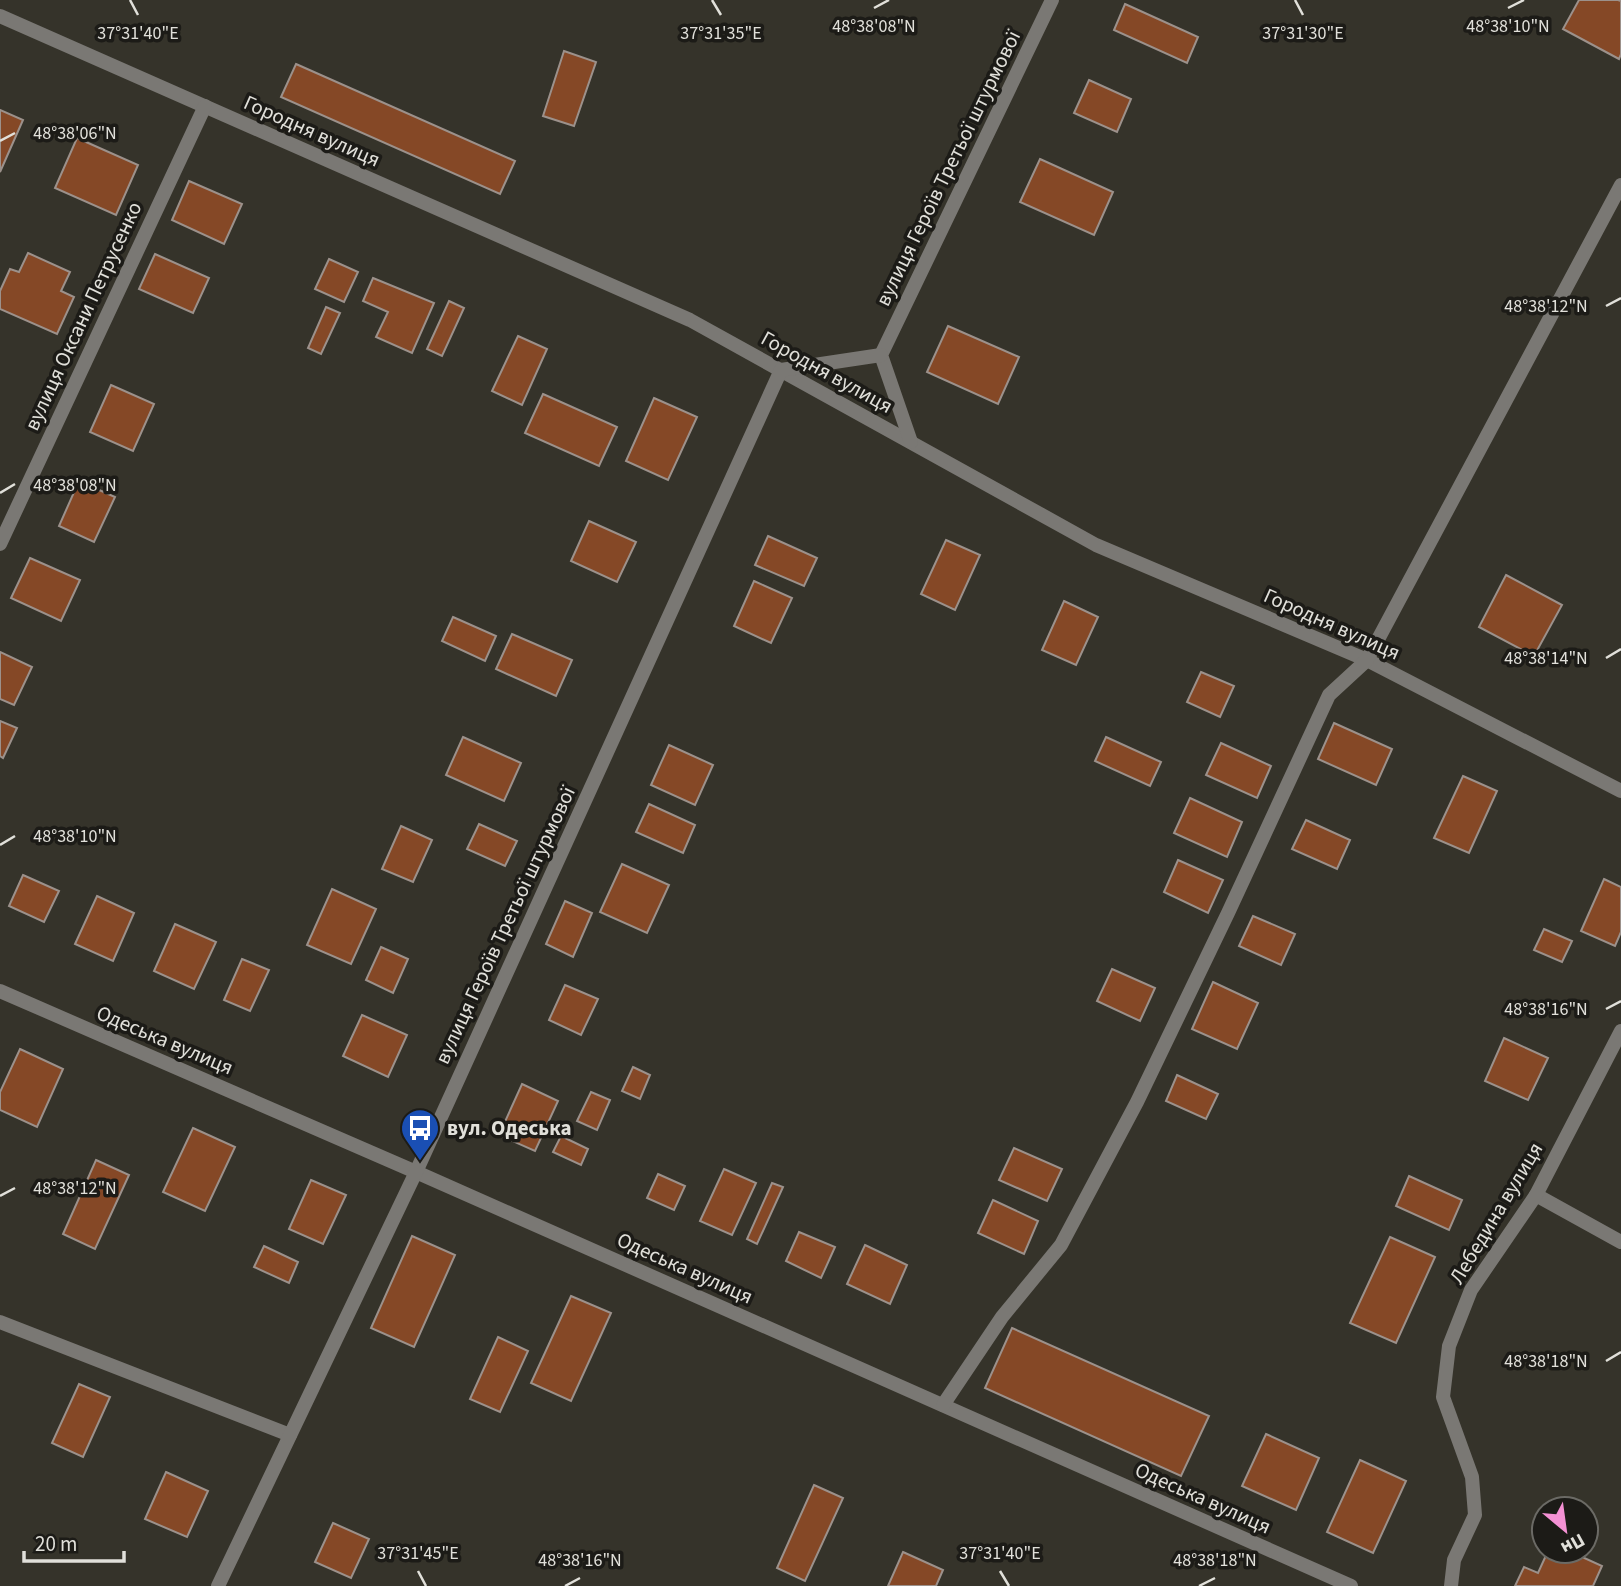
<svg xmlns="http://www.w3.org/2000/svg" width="1621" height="1586" viewBox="0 0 1621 1586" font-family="'Source Sans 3',sans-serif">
  <rect width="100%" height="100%" fill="#35332a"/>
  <!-- building -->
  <g fill="#854826" stroke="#9c918b" stroke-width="2">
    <polygon points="1579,0 1618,0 1621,1 1621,54 1619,59 1563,29"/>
    <polygon points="1125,4 1198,37 1187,63 1114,30"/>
    <polygon points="564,51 596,62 574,126 543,116"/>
    <polygon points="296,64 515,161 500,194 281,97"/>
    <polygon points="1089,80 1131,99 1117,132 1074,113"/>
    <polygon points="0,110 23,120 0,172"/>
    <polygon points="77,138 138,165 116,215 55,188"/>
    <polygon points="1040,159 1113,192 1094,235 1020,202"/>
    <polygon points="189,181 242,204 224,244 172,220"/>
    <polygon points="28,253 70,272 61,291 74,297 57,334 0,309 0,291 10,269 19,272"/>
    <polygon points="155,254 209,278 193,313 139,289"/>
    <polygon points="329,259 358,272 344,302 315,289"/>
    <polygon points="373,278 434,303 412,353 376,337 388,312 363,301"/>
    <polygon points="449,301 464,308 442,356 427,349"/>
    <polygon points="326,307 340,313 321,354 308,348"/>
    <polygon points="948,326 1019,357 998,404 927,372"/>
    <polygon points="518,336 547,349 522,405 492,391"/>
    <polygon points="111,385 154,404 133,451 90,432"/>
    <polygon points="543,394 617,427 599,466 525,433"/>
    <polygon points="654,398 697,417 668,480 626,461"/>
    <polygon points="79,481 115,497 94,542 59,526"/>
    <polygon points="589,521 636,542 617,582 571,561"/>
    <polygon points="768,536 817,558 804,586 755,565"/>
    <polygon points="946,540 980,555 955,610 921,594"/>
    <polygon points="30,558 80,580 61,621 11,598"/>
    <polygon points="1506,575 1562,605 1534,656 1479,627"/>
    <polygon points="754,581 792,598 771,643 734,626"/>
    <polygon points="1064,601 1098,617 1076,665 1042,650"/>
    <polygon points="453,617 496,636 485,661 442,641"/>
    <polygon points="512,634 572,660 556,696 496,669"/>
    <polygon points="0,652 32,667 14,705 0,699"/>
    <polygon points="1201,672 1234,686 1220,717 1187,702"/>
    <polygon points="0,721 17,728 3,758 0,756"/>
    <polygon points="1334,723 1392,749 1376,785 1318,759"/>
    <polygon points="463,737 521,763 504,801 446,775"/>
    <polygon points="1106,737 1161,762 1150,786 1095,761"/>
    <polygon points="1221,743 1271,766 1257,798 1206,775"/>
    <polygon points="669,745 713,765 695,805 651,785"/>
    <polygon points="1463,776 1497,791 1469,853 1434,838"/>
    <polygon points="1190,798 1242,822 1227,857 1174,833"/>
    <polygon points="649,804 695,825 683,853 636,832"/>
    <polygon points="1306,820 1350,840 1337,869 1292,849"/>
    <polygon points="479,824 517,841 505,866 467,849"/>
    <polygon points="401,826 432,840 413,882 382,869"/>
    <polygon points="1178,860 1223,880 1208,913 1164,892"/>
    <polygon points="622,864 669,885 647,933 600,912"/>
    <polygon points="23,875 59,891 44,922 9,906"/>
    <polygon points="1604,879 1621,887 1621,932 1615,946 1581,931"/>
    <polygon points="332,889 376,909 351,964 307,945"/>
    <polygon points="97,896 134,913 113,961 75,944"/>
    <polygon points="565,901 592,913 573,957 546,944"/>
    <polygon points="1253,916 1295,934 1281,965 1239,946"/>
    <polygon points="175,924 216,942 194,989 154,971"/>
    <polygon points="1544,929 1572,941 1562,962 1534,950"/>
    <polygon points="381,947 408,959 393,993 366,980"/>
    <polygon points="242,959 269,970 250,1011 224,1000"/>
    <polygon points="1112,969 1155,988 1140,1021 1097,1001"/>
    <polygon points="1213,982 1258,1003 1237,1049 1192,1029"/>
    <polygon points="565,985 598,999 581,1035 549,1020"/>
    <polygon points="362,1015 407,1035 388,1077 343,1056"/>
    <polygon points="1504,1038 1548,1058 1528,1100 1485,1081"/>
    <polygon points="20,1049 63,1069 37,1127 0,1110 0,1092"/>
    <polygon points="633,1067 650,1075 640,1099 622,1091"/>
    <polygon points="1177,1075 1218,1094 1206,1119 1166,1101"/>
    <polygon points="522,1084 558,1101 535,1151 499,1135"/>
    <polygon points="591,1092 610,1100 597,1130 577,1121"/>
    <polygon points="193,1128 235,1147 205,1211 163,1192"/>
    <polygon points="561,1136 588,1149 581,1165 553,1152"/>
    <polygon points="1014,1148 1062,1169 1047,1201 999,1180"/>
    <polygon points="96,1160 129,1175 95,1249 63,1234"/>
    <polygon points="724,1169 756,1183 732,1235 700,1221"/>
    <polygon points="658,1174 685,1186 674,1210 647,1198"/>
    <polygon points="1409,1176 1462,1200 1449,1230 1396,1206"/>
    <polygon points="311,1180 346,1195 323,1244 289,1229"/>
    <polygon points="772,1183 783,1187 757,1244 747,1239"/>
    <polygon points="993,1200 1038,1221 1024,1254 978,1233"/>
    <polygon points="799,1232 835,1247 821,1278 786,1261"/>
    <polygon points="412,1236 455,1255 414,1347 371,1328"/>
    <polygon points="1390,1237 1435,1257 1396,1343 1350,1323"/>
    <polygon points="865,1245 907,1265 890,1304 847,1284"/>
    <polygon points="264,1246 298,1262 289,1283 254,1267"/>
    <polygon points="571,1296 611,1313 571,1401 531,1383"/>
    <polygon points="1012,1328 1209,1416 1181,1476 985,1388"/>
    <polygon points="498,1337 528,1351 500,1412 470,1399"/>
    <polygon points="79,1384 110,1397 83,1457 52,1443"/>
    <polygon points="1266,1434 1319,1458 1296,1510 1242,1486"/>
    <polygon points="1360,1460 1406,1481 1373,1553 1327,1532"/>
    <polygon points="166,1472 208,1491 187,1537 145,1519"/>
    <polygon points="814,1485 843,1498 805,1581 777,1568"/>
    <polygon points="333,1523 369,1539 351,1578 315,1562"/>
    <polygon points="1548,1551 1569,1551 1602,1566 1593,1586 1515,1586 1524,1567 1538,1573"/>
    <polygon points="903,1552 943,1570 936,1586 888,1586"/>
  </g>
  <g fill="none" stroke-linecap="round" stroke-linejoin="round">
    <!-- minor -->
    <g stroke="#7a7874" stroke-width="14">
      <polyline points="0,16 690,320 1096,545 1367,660 1621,791"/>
      <polyline points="911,442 881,355 1052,0"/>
      <polyline points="0,544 205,106"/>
      <polyline points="0,991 416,1172 1351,1586"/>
      <polyline points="1536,1195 1621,1242"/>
      <polyline points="0,1322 290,1435"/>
      <polyline points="943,1405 1002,1317 1061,1245 1137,1102 1228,913 1329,695 1367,660 1621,185"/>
      <polyline points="218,1586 416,1172 781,370 881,355"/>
      <polyline points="1451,1586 1454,1560 1475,1515 1472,1477 1443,1397 1449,1346 1471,1290 1536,1195 1621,1031"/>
    </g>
  </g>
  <!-- ticks -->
  <path fill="none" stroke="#e1e0da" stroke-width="2.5" d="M130 0 138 15M712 0 721 15M1295 0 1303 15M874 8 889 0M1508 8 1524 0M0 141 15 133M1606 306 1621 298M0 493 15 484M1606 658 1621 649M0 845 15 836M1606 1009 1621 1001M0 1196 15 1188M1606 1361 1621 1352M418 1571 426 1586M1000 1571 1009 1586M565 1586 580 1578M1199 1586 1215 1578"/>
  <!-- icons -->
  <defs>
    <symbol id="bus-pin" viewBox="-11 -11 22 30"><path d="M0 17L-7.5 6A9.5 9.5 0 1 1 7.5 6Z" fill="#1a4fb4" stroke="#1c1b17"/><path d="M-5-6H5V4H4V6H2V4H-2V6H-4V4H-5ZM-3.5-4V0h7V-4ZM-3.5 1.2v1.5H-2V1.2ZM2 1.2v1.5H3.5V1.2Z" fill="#fff"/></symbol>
  </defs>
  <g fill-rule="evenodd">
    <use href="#bus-pin" x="398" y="1106" width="44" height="60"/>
  </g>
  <g text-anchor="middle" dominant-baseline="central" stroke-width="7" stroke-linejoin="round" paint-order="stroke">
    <!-- street labels -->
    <g font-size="21" fill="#e1e0da" stroke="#1c1b17">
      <text transform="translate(312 131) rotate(24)">Городня вулиця</text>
      <text transform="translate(948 168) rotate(-64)">вулиця Героїв Третьої штурмової</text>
      <text transform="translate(83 316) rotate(-65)">вулиця Оксани Петрусенко</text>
      <text transform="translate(827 372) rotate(29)">Городня вулиця</text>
      <text transform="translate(1332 624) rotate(24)">Городня вулиця</text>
      <text transform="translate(505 925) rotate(-65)">вулиця Героїв Третьої штурмової</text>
      <text transform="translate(165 1040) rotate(23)">Одеська вулиця</text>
      <text transform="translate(1496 1213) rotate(-59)">Лебедина вулиця</text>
      <text transform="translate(685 1268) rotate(24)">Одеська вулиця</text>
      <text transform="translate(1203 1498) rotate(24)">Одеська вулиця</text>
    </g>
    <!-- poi labels -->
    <g font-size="21" font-weight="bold" fill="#e1e0da" stroke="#1c1b17" text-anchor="start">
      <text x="447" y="1128">вул. Одеська</text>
    </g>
  </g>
  <g font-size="18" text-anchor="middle" fill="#e1e0da" stroke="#1c1b17" stroke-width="7" stroke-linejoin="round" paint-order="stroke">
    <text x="874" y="32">48°38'08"N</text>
    <text x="1508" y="32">48°38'10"N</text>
    <text x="138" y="39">37°31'40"E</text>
    <text x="721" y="39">37°31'35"E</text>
    <text x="1303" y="39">37°31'30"E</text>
    <text x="75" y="139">48°38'06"N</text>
    <text x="1546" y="312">48°38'12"N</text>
    <text x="75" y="491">48°38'08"N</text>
    <text x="1546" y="664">48°38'14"N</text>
    <text x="75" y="842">48°38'10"N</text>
    <text x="1546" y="1015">48°38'16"N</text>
    <text x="75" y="1194">48°38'12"N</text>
    <text x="1546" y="1367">48°38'18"N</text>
    <text x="418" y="1559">37°31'45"E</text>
    <text x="1000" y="1559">37°31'40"E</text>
    <text x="580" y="1566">48°38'16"N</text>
    <text x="1215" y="1566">48°38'18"N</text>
  </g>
  <!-- north arrow -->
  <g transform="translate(1565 1530) rotate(151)"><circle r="33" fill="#1c1b17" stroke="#6b6a65" stroke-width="2"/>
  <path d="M0-5L12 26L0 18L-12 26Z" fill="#f491d4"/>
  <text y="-10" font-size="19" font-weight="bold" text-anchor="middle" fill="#e1e0da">Пн</text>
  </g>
  <!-- scale -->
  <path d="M24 1551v10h100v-10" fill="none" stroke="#e1e0da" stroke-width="3.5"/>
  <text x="35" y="1551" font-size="21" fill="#e1e0da" stroke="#1c1b17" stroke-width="5" paint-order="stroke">20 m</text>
</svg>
